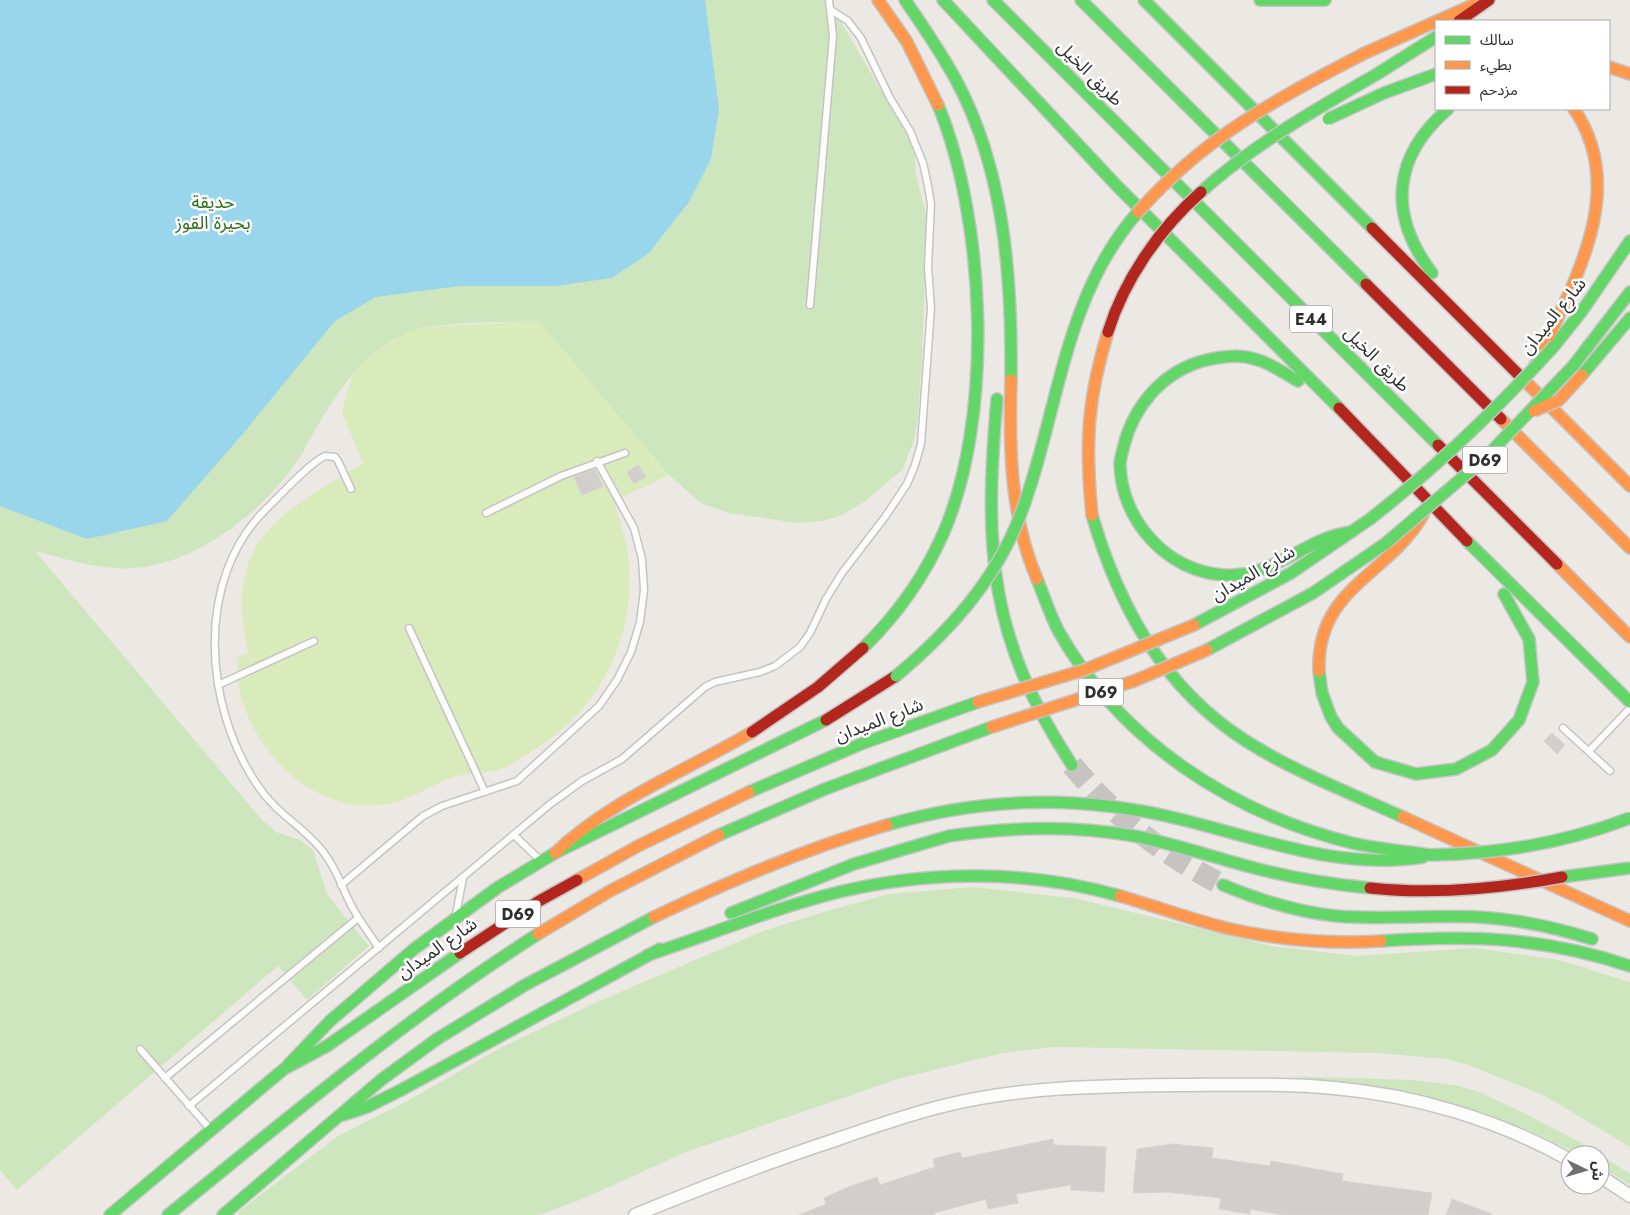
<svg xmlns="http://www.w3.org/2000/svg" width="1630" height="1215" viewBox="0 0 1630 1215" font-family="Jost,'Noto Sans Arabic',sans-serif">
  <rect width="100%" height="100%" fill="#ece8e4"/>
  <!-- green -->
  <g fill="#cee6be">
    <path d="M0 0H828L910 139 915 155 916 175 927 218 922 360 917 425 913 443 902 470 864 502 842 515 822 521 798 523 729 513 701 503 669 475 538 321C503 323 433 320 403 335 354 358 330 405 304 450 272 505 201 563 135 568 101 571 67 559 35 551L262 820 276 832 300 840 313 850 327 894 369 946 307 1000 278 966 17 1190 0 1170Z"/>
    <polygon points="973,887 1074,898 1271,946 1356,956 1475,948 1559,960 1630,982 1630,1147 1545,1096 1468,1065 1446,1059 1377,1053 1054,1047 1003,1053 901,1078 686,1152 585,1198 539,1215 240,1215 238,1212 338,1136 409,1100 502,1047 597,1002 763,931 827,911 889,894"/>
    <polygon points="1287,1076 1412,1080 1455,1085 1479,1092 1524,1113 1587,1146 1630,1174 1630,1185 1600,1166 1600,1155 1580,1155 1528,1130 1449,1102 1360,1085"/>
  </g>
  <!-- pitch -->
  <path fill="#d9eabb" d="M539 321 669 475 614 501C618 516 623 530 626 545 641 625 605 707 535 749 525 755 514 764 503 768 487 774 467 772 451 778 430 785 411 800 388 804 319 816 258 759 241 696 238 684 238 670 237 658L248 653C223 539 278 516 363 463L342 412 353 373 368 357 404 334 423 327Z"/>
  <!-- water -->
  <polygon fill="#99d6ec" points="0,0 705,0 719,109 711,159 689,202 648,254 612,278 555,286 459,286 376,297 335,321 241,436 167,521 87,539 0,506"/>
  <!-- building -->
  <g fill="#d1cecb" stroke="#d7d4d0">
    <polygon points="638,465 646,477 634,484 627,472"/>
    <polygon points="595,469 603,486 582,495 574,477"/>
    <polygon points="1552,733 1565,745 1557,754 1544,741"/>
    <polygon points="1053,1139 1054,1145 1106,1147 1104,1192 1071,1190 1071,1185 1016,1194 1018,1203 988,1209 986,1199 934,1213 935,1215 799,1215 826,1204 824,1198 848,1187 877,1177 880,1185 935,1167 933,1159 960,1152 962,1158"/>
    <polygon points="1172,1144 1213,1148 1212,1158 1270,1166 1271,1161 1343,1174 1342,1181 1432,1193 1428,1215 1282,1215 1250,1209 1250,1214 1219,1209 1221,1198 1166,1192 1133,1193 1137,1149"/>
    <polygon points="1452,1199 1492,1214 1492,1215 1446,1215"/>
  </g>
  <g fill="none" stroke-linecap="round" stroke-linejoin="round">
    <!-- highway-tunnel -->
    <path stroke="#c6c3c0" stroke-width="22" stroke-dasharray="22 11" stroke-linecap="butt" d="M1072 765C1115 817 1163 855 1223 885"/>
    <defs>
      <g id="lane">
        <polyline points="810,305 833,36 829,0"/>
        <path d="M351 489 338 461 335 457 325 456C308 464 281 495 266 509 194 580 204 707 258 786 277 815 306 828 324 853 336 868 342 887 350 903 358 919 369 933 379 948"/>
        <polyline points="486,513 561,476 625,453"/>
        <polyline points="409,628 485,792"/>
        <polyline points="218,685 314,641"/>
        <polyline points="1563,728 1610,771"/>
        <polyline points="1589,751 1630,708"/>
        <polyline points="515,836 540,860"/>
        <polyline points="341,885 423,816 442,806 517,781 599,706 617,680 631,652 640,622 644,590 642,559 634,528 597,461"/>
        <polyline points="456,914 463,878"/>
        <polyline points="140,1049 210,1129"/>
        <polyline points="165,1078 358,918"/>
        <polyline points="189,1106 549,805 582,781 622,759 705,687 715,682 760,672 775,666 800,647 810,633 826,599 842,573 885,517 907,484 915,465 921,444 931,308 928,267 931,204 928,186 923,163 910,131 890,98 861,38 848,21 831,10"/>
      </g>
      <g id="street">
        <polyline points="1600,1176 1630,1196"/>
        <path d="M635 1215C701 1188 768 1162 835 1140 872 1127 909 1114 947 1105 1022 1087 1097 1086 1174 1085 1227 1085 1281 1083 1334 1088 1415 1095 1499 1120 1570 1160"/>
      </g>
      <g id="fast">
        <path d="M905 0C923 26 941 52 956 80 1005 171 1012 279 1011 380"/>
        <polyline points="943,0 1117,186 1339,408"/>
        <polyline points="993,0 1438,445"/>
        <polyline points="1081,0 1366,284"/>
        <polyline points="1144,0 1372,228"/>
        <polyline points="1260,0 1325,0"/>
        <polyline points="1377,74 1436,37"/>
        <polyline points="1384,93 1436,74"/>
        <path d="M1432 273C1388 215 1392 157 1448 109"/>
        <polyline points="1555,345 1582,311 1630,241"/>
        <polyline points="1573,366 1630,292"/>
        <polyline points="1582,375 1630,318"/>
        <path d="M1298 381C1285 374 1272 364 1258 360 1239 353 1216 357 1199 362 1160 375 1134 407 1124 445 1123 451 1120 458 1120 464 1121 520 1167 572 1224 575 1275 578 1304 538 1351 532"/>
        <path d="M997 399C984 547 988 637 1072 765"/>
        <path d="M1092 515C1119 607 1163 688 1246 741 1295 772 1350 793 1403 817"/>
        <polyline points="1467,541 1630,702"/>
        <path d="M1037 579C1044 596 1050 615 1059 632 1121 741 1231 813 1352 843 1378 849 1405 851 1431 855"/>
        <polyline points="1194,625 1291,573 1370,519"/>
        <path d="M863 648C896 616 924 577 943 534 994 418 986 221 938 105"/>
        <polyline points="1207,650 1313,593 1386,543"/>
        <polyline points="1319,671 1322,693 1331,717 1338,728 1375,762 1416,774 1456,769 1492,750 1519,720 1533,682 1529,639 1504,594"/>
        <polyline points="749,792 861,744 978,702"/>
        <path d="M887 825C983 797 1078 795 1175 818 1256 837 1339 871 1423 857"/>
        <polyline points="719,835 825,789 992,727"/>
        <path d="M1223 885C1259 900 1297 912 1336 916 1383 920 1430 915 1477 917 1516 919 1554 927 1592 939"/>
        <polyline points="731,913 854,864 949,836"/>
        <path d="M1381 941C1472 935 1543 937 1630 966"/>
        <path d="M648 955C712 934 774 908 839 892 931 870 1029 870 1120 896"/>
        <polyline points="288,1065 330,1021 414,949 497,888 555,853 826,720"/>
        <polyline points="343,1115 367,1107 401,1090 660,949"/>
        <polyline points="110,1215 284,1069 327,1046 460,953"/>
        <path d="M168 1215C289 1117 406 1018 538 934"/>
        <polyline points="223,1215 381,1080 437,1039 525,985 654,917"/>
      </g>
      <g id="slow">
        <polyline points="878,0 907,42 938,105"/>
        <polyline points="1365,53 1473,5"/>
        <polyline points="1609,67 1630,74"/>
        <path d="M1535 366C1573 283 1630 191 1574 109"/>
        <polyline points="1517,373 1630,486"/>
        <path d="M1011 380C1009 447 1010 516 1037 579"/>
        <polyline points="1501,419 1630,548"/>
        <polyline points="1557,564 1630,637"/>
        <path d="M1319 671C1316 588 1388 576 1423 515"/>
        <polyline points="1403,817 1630,921"/>
        <path d="M555 853C610 800 686 771 752 732"/>
        <polyline points="577,880 638,846 749,792"/>
        <path d="M1120 896C1155 906 1190 919 1226 928 1277 940 1329 944 1381 941"/>
        <path d="M654 917C729 881 807 848 887 825"/>
        <polyline points="538,934 610,891 719,835"/>
      </g>
      <g id="jam">
        <polyline points="1459,21 1489,0"/>
        <polyline points="1372,228 1517,373"/>
        <polyline points="1366,284 1501,419"/>
        <polyline points="1339,408 1467,541"/>
        <polyline points="1438,445 1557,564"/>
        <polyline points="826,720 896,676"/>
        <polyline points="752,732 818,687 863,648"/>
        <polyline points="460,953 539,901 577,880"/>
      </g>
    </defs>
    <!-- lane casing -->
    <use href="#lane" stroke="#c5c4c5" stroke-width="9"/>
    <!-- street casing -->
    <use href="#street" stroke="#c5c4c5" stroke-width="15"/>
    <!-- fast casing -->
    <use href="#fast" stroke="#c5c4c5" stroke-width="14"/>
    <!-- slow casing -->
    <use href="#slow" stroke="#c5c4c5" stroke-width="14"/>
    <!-- jam casing -->
    <use href="#jam" stroke="#c5c4c5" stroke-width="14"/>
    <!-- lane -->
    <use href="#lane" stroke="#fcfcfb" stroke-width="6"/>
    <!-- street -->
    <use href="#street" stroke="#fcfcfb" stroke-width="12"/>
    <!-- fast -->
    <use href="#fast" stroke="#63d668" stroke-width="11"/>
    <!-- slow -->
    <use href="#slow" stroke="#ff974d" stroke-width="11"/>
    <!-- jam -->
    <use href="#jam" stroke="#b3261e" stroke-width="11"/>
    <defs>
      <g id="fast-bridge">
        <polyline points="1328,119 1384,93"/>
        <path d="M1201 192C1254 144 1315 110 1377 74"/>
        <path d="M1370 519C1437 467 1498 408 1555 345"/>
        <polyline points="1386,543 1484,459 1573,366"/>
        <path d="M896 676C949 632 995 581 1020 516 1059 414 1062 298 1138 212"/>
        <path d="M949 836C1010 827 1072 825 1134 836 1172 843 1209 856 1247 866 1287 877 1328 884 1370 888"/>
        <path d="M1431 855C1501 854 1565 843 1630 818"/>
        <polyline points="1562,877 1630,868"/>
      </g>
      <g id="slow-bridge">
        <path d="M1138 212C1205 136 1277 99 1365 53"/>
        <polyline points="1534,411 1559,400 1582,375"/>
        <path d="M1092 515C1085 445 1087 400 1108 332"/>
        <polyline points="978,702 1084,670 1194,625"/>
        <polyline points="992,727 1134,681 1207,650"/>
      </g>
      <g id="jam-bridge">
        <path d="M1108 332C1124 280 1160 228 1201 192"/>
        <path d="M1370 888C1435 895 1498 889 1562 877"/>
      </g>
    </defs>
    <!-- fast-bridge casing -->
    <use href="#fast-bridge" stroke="#c5c4c5" stroke-width="14" stroke-linecap="butt"/>
    <!-- slow-bridge casing -->
    <use href="#slow-bridge" stroke="#c5c4c5" stroke-width="14" stroke-linecap="butt"/>
    <!-- jam-bridge casing -->
    <use href="#jam-bridge" stroke="#c5c4c5" stroke-width="14" stroke-linecap="butt"/>
    <!-- fast-bridge -->
    <use href="#fast-bridge" stroke="#63d668" stroke-width="11"/>
    <!-- slow-bridge -->
    <use href="#slow-bridge" stroke="#ff974d" stroke-width="11"/>
    <!-- jam-bridge -->
    <use href="#jam-bridge" stroke="#b3261e" stroke-width="11"/>
  </g>
  <g text-anchor="middle" dominant-baseline="central" stroke-width="5" stroke-linejoin="round" paint-order="stroke">
    <!-- shield labels -->
    <g fill="#fff" stroke="#6d6d6d" stroke-width="1">
      <rect x="1290" y="305.5" width="42" height="27" rx="4"/>
      <rect x="1462.5" y="446.5" width="45" height="27" rx="4"/>
      <rect x="1078.5" y="678.5" width="45" height="27" rx="4"/>
      <rect x="495.5" y="900.5" width="45" height="27" rx="4"/>
    </g>
    <g font-size="16" font-weight="bold" fill="#2e2e2e">
      <text x="1311" y="319">E44</text>
      <text x="1485" y="460">D69</text>
      <text x="1101" y="692">D69</text>
      <text x="518" y="914">D69</text>
    </g>
    <!-- street labels -->
    <g font-size="18" fill="#2e2e2e" stroke="#fff">
      <text transform="translate(1090 73) rotate(45)">طريق الخيل</text>
      <text transform="translate(1553 316) rotate(-51)">شارع الميدان</text>
      <text transform="translate(1377 359) rotate(45)">طريق الخيل</text>
      <text transform="translate(1253 573) rotate(-30)">شارع الميدان</text>
      <text transform="translate(879 720) rotate(-21)">شارع الميدان</text>
      <text transform="translate(437 948) rotate(-35)">شارع الميدان</text>
    </g>
    <!-- park labels -->
    <g font-size="18" fill="#2c6e1b" stroke="#fff">
      <text x="213" y="202">حديقة<tspan x="213" dy="21">بحيرة القوز</tspan></text>
    </g>
  </g>
  <!-- legend -->
  <rect x="1435" y="20" width="175" height="90" fill="#ffffff" stroke="#ababab"/>
  <rect x="1445" y="36" width="25" height="8" fill="#63d668" stroke="#ababab"/>
  <text x="1480" y="45" font-size="15" fill="#2e2e2e">سالك</text>
  <rect x="1445" y="61" width="25" height="8" fill="#ff974d" stroke="#ababab"/>
  <text x="1480" y="70" font-size="15" fill="#2e2e2e">بطيء</text>
  <rect x="1445" y="86" width="25" height="8" fill="#b3261e" stroke="#ababab"/>
  <text x="1480" y="95" font-size="15" fill="#2e2e2e">مزدحم</text>
  <!-- north arrow -->
  <g transform="translate(1585 1170) rotate(95)"><circle r="24" fill="#ffffff" stroke="#ababab"/>
  <path d="M0-4L9 19L0 12L-9 19Z" fill="#706f6e"/>
  <text y="-8" font-size="14" font-weight="bold" text-anchor="middle" fill="#2e2e2e">ش</text>
  </g>
</svg>
